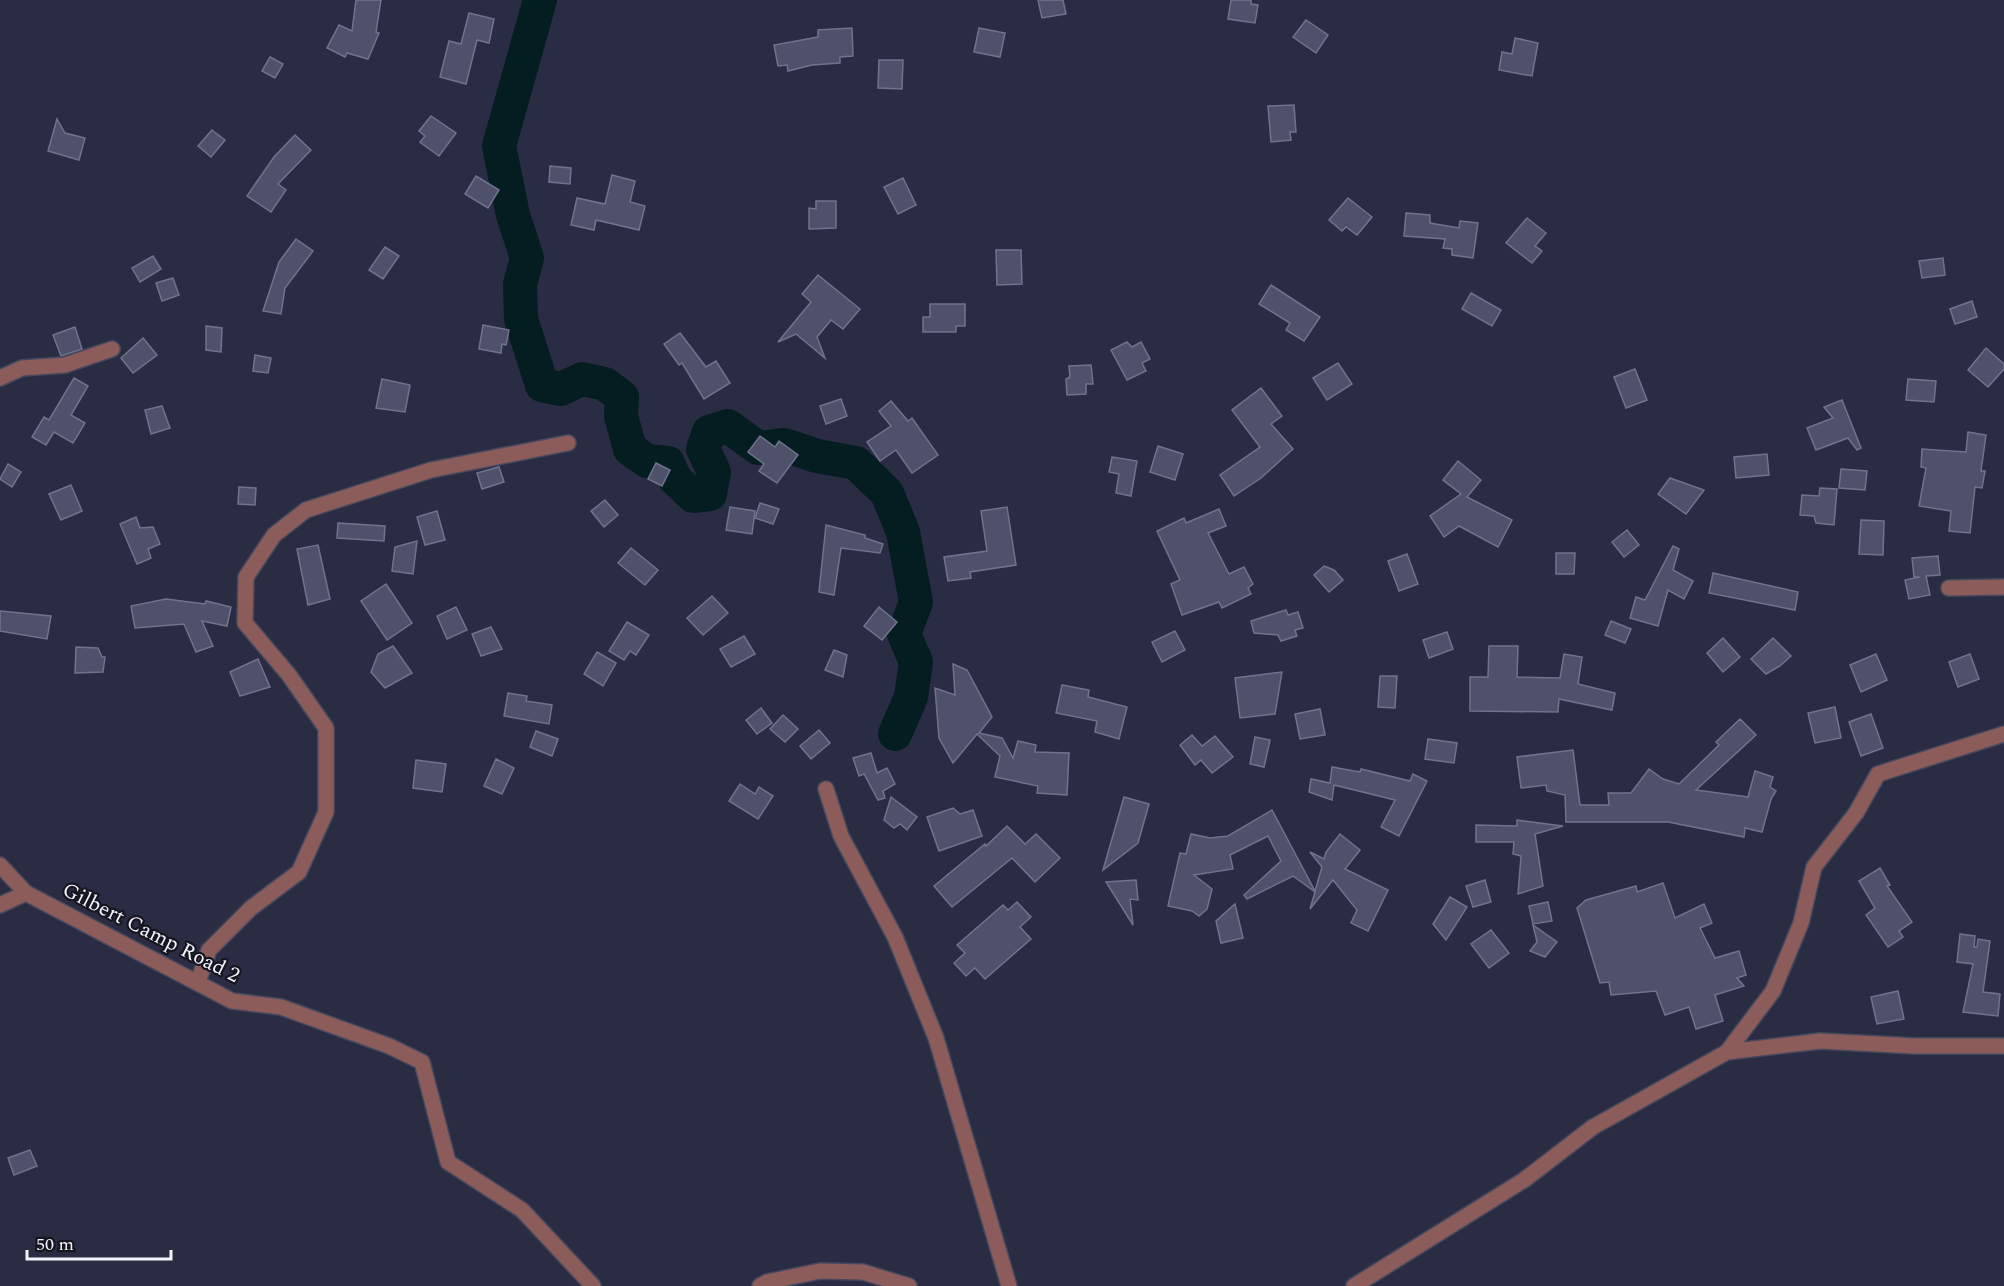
<svg xmlns="http://www.w3.org/2000/svg" width="2004" height="1286" viewBox="0 0 2004 1286" font-family="Spectral,serif">
  <rect width="100%" height="100%" fill="#2a2c43"/>
  <g fill="none" stroke-linecap="round" stroke-linejoin="round">
    <!-- river -->
    <polyline stroke="#041d20" stroke-width="34" points="540,0 499,146 513,215 527,258 520,284 521,319 542,385 561,389 582,379 605,384 622,397 621,416 630,449 647,461 668,463 675,479 693,496 710,494 714,472 703,449 709,432 728,426 758,448 784,445 817,456 856,463 887,493 903,532 916,602 904,634 916,662 911,697 895,734"/>
  </g>
  <!-- building -->
  <g fill="#4e5169" stroke="#6f738d" stroke-width="1.5">
    <polygon points="356,0 381,0 376,32 379,33 368,59 347,53 345,57 327,48 339,25 352,31"/>
    <polygon points="1038,0 1063,0 1066,14 1042,18"/>
    <polygon points="1231,0 1251,0 1251,4 1258,5 1255,23 1228,19"/>
    <polygon points="469,13 494,19 489,43 477,40 466,84 440,77 449,41 461,44"/>
    <polygon points="1306,20 1328,35 1316,53 1293,37"/>
    <polygon points="852,28 853,56 840,57 840,63 812,65 788,71 787,65 778,66 774,45 818,37 818,30"/>
    <polygon points="979,28 1005,33 1000,57 974,52"/>
    <polygon points="1515,38 1538,43 1532,76 1499,70 1502,52 1512,54"/>
    <polygon points="270,57 283,64 275,78 262,71"/>
    <polygon points="879,60 903,60 902,89 878,88"/>
    <polygon points="1294,105 1296,132 1290,132 1291,140 1271,142 1268,106"/>
    <polygon points="431,116 456,133 439,156 420,142 425,136 419,131"/>
    <polygon points="57,119 65,133 85,138 79,160 48,151"/>
    <polygon points="212,130 225,140 211,157 198,146"/>
    <polygon points="295,135 311,150 278,184 286,190 271,212 247,196 274,157"/>
    <polygon points="550,166 571,168 570,184 549,182"/>
    <polygon points="612,175 635,181 630,202 645,206 639,230 596,220 594,230 571,225 577,198 605,204"/>
    <polygon points="476,176 499,190 488,208 465,194"/>
    <polygon points="903,178 916,205 898,214 884,187"/>
    <polygon points="1348,198 1372,217 1357,235 1346,227 1342,231 1329,220"/>
    <polygon points="816,201 836,201 836,228 809,229 809,208 816,209"/>
    <polygon points="1406,213 1430,215 1430,223 1459,228 1460,221 1478,223 1473,258 1452,255 1452,249 1443,248 1445,239 1404,236"/>
    <polygon points="1527,218 1546,233 1535,246 1542,251 1532,263 1506,243"/>
    <polygon points="296,239 313,251 285,288 281,314 263,311 279,262"/>
    <polygon points="385,247 399,256 383,279 369,270"/>
    <polygon points="996,250 1021,250 1022,284 997,285"/>
    <polygon points="153,256 161,269 140,282 132,268"/>
    <polygon points="1943,258 1945,275 1922,278 1919,261"/>
    <polygon points="818,275 860,309 843,329 831,320 817,337 825,358 796,334 778,342 811,302 802,294"/>
    <polygon points="173,278 179,295 162,301 156,283"/>
    <polygon points="1271,285 1320,317 1304,341 1286,330 1290,323 1259,304"/>
    <polygon points="1471,293 1501,310 1492,326 1462,309"/>
    <polygon points="1972,301 1977,317 1955,324 1950,309"/>
    <polygon points="930,304 965,304 965,326 956,326 956,332 923,332 923,317 930,317"/>
    <polygon points="483,325 509,330 506,345 502,344 501,353 479,349"/>
    <polygon points="206,326 222,328 221,352 206,350"/>
    <polygon points="75,327 82,349 61,356 53,335"/>
    <polygon points="680,333 706,367 716,361 730,383 704,399 682,363 679,365 664,344"/>
    <polygon points="143,338 157,355 133,373 121,358"/>
    <polygon points="1127,342 1132,347 1141,342 1150,359 1142,363 1146,371 1127,380 1111,350"/>
    <polygon points="1986,348 2004,364 2004,369 1988,387 1968,370"/>
    <polygon points="255,355 271,358 268,373 253,371"/>
    <polygon points="1338,363 1352,384 1327,400 1313,378"/>
    <polygon points="1091,365 1093,384 1086,384 1086,394 1067,395 1066,379 1070,377 1069,366"/>
    <polygon points="1635,369 1647,400 1626,408 1614,377"/>
    <polygon points="74,378 88,386 71,415 85,423 73,443 54,432 46,445 32,437 44,417 49,420"/>
    <polygon points="382,379 410,385 405,412 376,408"/>
    <polygon points="1908,379 1936,381 1934,402 1906,400"/>
    <polygon points="1261,388 1282,416 1271,424 1293,449 1261,478 1234,496 1220,475 1260,447 1232,410"/>
    <polygon points="841,399 847,416 826,424 820,406"/>
    <polygon points="1842,400 1861,448 1857,450 1848,438 1816,450 1807,428 1833,418 1824,407"/>
    <polygon points="891,401 908,421 912,418 938,455 912,473 896,450 880,461 867,442 891,426 879,411"/>
    <polygon points="162,406 170,428 151,434 145,410"/>
    <polygon points="1968,432 1986,435 1981,471 1985,471 1982,488 1975,487 1970,533 1949,531 1951,511 1919,506 1926,468 1921,467 1922,449 1966,452"/>
    <polygon points="760,436 775,447 779,441 798,455 777,483 759,471 764,464 748,452"/>
    <polygon points="1158,446 1183,454 1175,480 1150,472"/>
    <polygon points="1767,454 1769,475 1736,478 1734,457"/>
    <polygon points="1112,457 1137,461 1131,496 1116,493 1119,474 1109,472"/>
    <polygon points="1458,461 1481,480 1467,497 1512,520 1498,547 1459,526 1444,537 1430,516 1461,494 1443,480"/>
    <polygon points="656,463 670,470 662,486 648,479"/>
    <polygon points="8,464 21,472 12,487 0,479"/>
    <polygon points="499,467 504,482 482,489 477,473"/>
    <polygon points="1841,469 1867,471 1865,490 1839,488"/>
    <polygon points="1670,478 1704,490 1686,514 1658,494"/>
    <polygon points="71,485 82,511 61,520 49,494"/>
    <polygon points="239,487 256,488 255,505 238,504"/>
    <polygon points="1820,488 1837,489 1834,525 1816,523 1814,516 1800,515 1802,495 1819,496"/>
    <polygon points="605,500 618,515 604,527 591,511"/>
    <polygon points="760,503 779,509 773,524 755,518"/>
    <polygon points="730,507 755,511 752,534 726,530"/>
    <polygon points="1007,507 1016,565 970,572 971,578 948,581 944,557 987,551 981,511"/>
    <polygon points="1219,509 1226,526 1208,533 1229,574 1244,567 1253,584 1248,588 1251,594 1222,608 1219,602 1182,615 1171,584 1180,580 1157,531 1184,518 1186,523"/>
    <polygon points="437,511 445,540 425,545 417,517"/>
    <polygon points="136,517 140,528 153,527 160,544 148,549 151,558 137,564 120,524"/>
    <polygon points="1861,520 1884,521 1883,555 1859,554"/>
    <polygon points="338,523 385,526 384,541 337,538"/>
    <polygon points="826,525 865,535 865,538 883,544 880,553 841,548 834,595 819,592"/>
    <polygon points="1627,530 1639,545 1624,557 1612,542"/>
    <polygon points="417,541 413,574 392,571 395,547"/>
    <polygon points="318,545 330,599 308,605 297,549"/>
    <polygon points="1673,546 1679,549 1673,570 1693,581 1684,599 1668,590 1658,626 1630,618 1636,597 1645,600"/>
    <polygon points="631,548 658,570 645,585 618,563"/>
    <polygon points="1556,553 1575,553 1574,574 1556,574"/>
    <polygon points="1407,554 1418,584 1399,591 1388,561"/>
    <polygon points="1938,556 1940,575 1926,576 1930,595 1909,599 1905,580 1920,577 1914,577 1912,558"/>
    <polygon points="1324,566 1334,570 1343,580 1329,592 1314,575"/>
    <polygon points="1713,573 1798,592 1795,610 1709,593"/>
    <polygon points="386,584 412,623 387,640 361,601"/>
    <polygon points="712,596 728,613 703,635 687,618"/>
    <polygon points="166,599 205,604 206,601 231,607 227,626 202,621 213,646 196,652 184,624 135,628 131,606"/>
    <polygon points="456,607 467,630 447,639 437,616"/>
    <polygon points="879,607 897,622 882,640 864,626"/>
    <polygon points="1286,610 1288,615 1298,612 1303,628 1295,630 1297,636 1281,641 1278,635 1254,633 1251,621"/>
    <polygon points="0,611 51,616 47,639 0,631"/>
    <polygon points="1611,621 1631,629 1625,643 1605,635"/>
    <polygon points="627,622 649,635 636,655 630,651 624,660 609,651"/>
    <polygon points="491,627 502,649 481,656 472,634"/>
    <polygon points="1175,631 1185,650 1162,662 1152,642"/>
    <polygon points="1447,632 1453,649 1429,658 1423,640"/>
    <polygon points="744,636 755,654 731,667 720,649"/>
    <polygon points="1723,638 1740,657 1723,672 1707,653"/>
    <polygon points="1773,638 1791,656 1780,666 1766,674 1751,659"/>
    <polygon points="393,646 412,673 385,688 371,672 378,654"/>
    <polygon points="1489,646 1518,646 1517,677 1560,678 1564,654 1582,657 1578,684 1615,693 1612,710 1559,699 1558,712 1470,711 1470,677 1488,677"/>
    <polygon points="76,647 98,648 102,657 105,657 103,672 75,673"/>
    <polygon points="834,650 847,655 843,677 825,670"/>
    <polygon points="597,652 616,663 603,686 584,674"/>
    <polygon points="1876,654 1887,680 1861,692 1850,665"/>
    <polygon points="1970,654 1979,679 1958,687 1949,662"/>
    <polygon points="258,659 270,687 240,696 230,672"/>
    <polygon points="953,664 967,670 992,717 979,733 1002,738 1013,758 1018,741 1036,745 1035,752 1069,753 1067,795 1037,793 1038,786 995,777 1000,756 977,734 953,763 939,738 935,688 955,695"/>
    <polygon points="1282,672 1275,714 1240,718 1235,678"/>
    <polygon points="1380,676 1397,676 1395,708 1378,707"/>
    <polygon points="1062,685 1089,690 1088,697 1127,707 1119,739 1095,732 1097,721 1056,713"/>
    <polygon points="508,693 527,696 526,701 552,705 549,724 504,716"/>
    <polygon points="1835,707 1841,738 1815,743 1808,713"/>
    <polygon points="761,708 772,723 757,734 746,720"/>
    <polygon points="1320,709 1325,735 1300,739 1295,714"/>
    <polygon points="1871,714 1883,748 1861,756 1849,722"/>
    <polygon points="783,715 798,729 785,742 770,729"/>
    <polygon points="1740,719 1756,735 1696,790 1748,797 1755,771 1773,777 1770,787 1776,791 1771,799 1762,832 1745,828 1744,837 1668,822 1566,822 1565,795 1547,791 1546,785 1521,788 1517,757 1573,750 1580,805 1609,805 1608,793 1631,793 1649,769 1663,779 1679,784 1719,745 1716,742"/>
    <polygon points="819,730 830,743 811,759 800,746"/>
    <polygon points="536,731 558,739 552,756 530,747"/>
    <polygon points="1192,735 1202,746 1215,736 1233,757 1212,773 1201,760 1195,765 1180,745"/>
    <polygon points="1255,737 1270,740 1264,767 1250,764"/>
    <polygon points="1428,739 1457,743 1454,763 1425,759"/>
    <polygon points="871,753 877,773 887,768 895,784 883,791 885,798 878,800 864,774 859,776 853,758"/>
    <polygon points="496,759 514,768 502,794 484,786"/>
    <polygon points="416,760 446,764 442,792 413,788"/>
    <polygon points="1332,767 1360,772 1361,769 1410,781 1413,774 1427,781 1399,836 1381,827 1395,800 1334,785 1332,800 1309,792 1311,779 1330,783"/>
    <polygon points="740,784 755,794 759,787 773,796 758,819 729,801"/>
    <polygon points="891,797 917,817 907,830 900,824 894,828 884,820"/>
    <polygon points="1124,797 1149,804 1138,843 1103,870"/>
    <polygon points="953,808 960,814 973,810 982,836 939,851 927,817"/>
    <polygon points="1272,810 1315,891 1322,867 1310,852 1324,859 1326,852 1340,834 1360,850 1345,869 1388,890 1368,931 1351,923 1357,910 1333,880 1310,909 1315,892 1293,876 1247,899 1244,895 1281,861 1268,836 1230,855 1233,869 1194,875 1212,889 1207,909 1199,916 1192,911 1168,906 1180,853 1186,854 1191,834 1210,838 1228,836"/>
    <polygon points="1517,820 1563,826 1535,834 1543,886 1518,894 1521,856 1513,854 1514,842 1476,842 1476,825 1517,826"/>
    <polygon points="1007,826 1025,844 1036,834 1060,858 1035,882 1012,858 952,907 934,886 985,844 986,846"/>
    <polygon points="1880,868 1890,885 1887,886 1912,922 1899,931 1903,937 1888,947 1866,915 1875,908 1859,881"/>
    <polygon points="1136,880 1138,900 1130,899 1133,925 1106,882"/>
    <polygon points="1485,880 1491,902 1473,907 1466,886"/>
    <polygon points="1663,883 1675,918 1704,904 1712,923 1700,928 1715,958 1739,951 1746,975 1737,978 1744,986 1715,995 1723,1021 1696,1029 1689,1007 1665,1015 1656,991 1611,995 1609,982 1600,983 1577,908 1586,900 1636,886 1637,892"/>
    <polygon points="1450,897 1467,907 1446,940 1433,924"/>
    <polygon points="1017,902 1031,917 1020,927 1031,939 985,979 975,968 966,976 954,963 965,953 957,945 1003,905 1008,910"/>
    <polygon points="1548,902 1552,921 1533,924 1529,906"/>
    <polygon points="1235,904 1243,938 1221,943 1216,921"/>
    <polygon points="1533,925 1557,942 1545,957 1530,951 1537,942"/>
    <polygon points="1491,930 1509,953 1489,968 1471,944"/>
    <polygon points="1960,934 1975,936 1974,947 1977,947 1978,939 1990,941 1983,992 2000,994 1998,1016 1963,1012 1973,964 1957,962"/>
    <polygon points="1898,991 1904,1019 1877,1024 1871,997"/>
    <polygon points="30,1150 37,1166 14,1175 8,1158"/>
  </g>
  <g fill="none" stroke-linecap="round" stroke-linejoin="round">
    <defs>
      <g id="minor">
        <polyline points="0,378 22,368 65,365 112,349"/>
        <polyline points="1949,588 2004,587"/>
        <polyline points="826,789 841,836 895,937 936,1038 1009,1286"/>
        <polyline points="0,865 26,893 232,1001 281,1007 389,1046 422,1062 448,1162 522,1210 593,1286"/>
        <polyline points="0,905 26,893"/>
        <polyline points="198,982 209,950 251,908 299,872 326,812 326,728 289,675 245,623 246,577 274,535 306,510 431,470 568,443"/>
        <polyline points="1727,1052 1773,991 1801,923 1814,867 1856,813 1878,774 2004,734"/>
        <polyline points="760,1286 767,1282 820,1271 863,1272 909,1286"/>
        <polyline points="1354,1286 1524,1180 1593,1127 1727,1052 1820,1041 1915,1046 2004,1046"/>
      </g>
    </defs>
    <!-- minor casing -->
    <use href="#minor" stroke="#46485d" stroke-width="18"/>
    <!-- minor -->
    <use href="#minor" stroke="#8c5c5a" stroke-width="15"/>
  </g>
  <g text-anchor="middle" dominant-baseline="central" stroke-width="4.5" stroke-linejoin="round" paint-order="stroke">
    <!-- street labels -->
    <g font-size="21" fill="#f3f4fd" stroke="#151620">
      <text transform="translate(151 933) rotate(27)">Gilbert Camp Road 2</text>
    </g>
  </g>
  <!-- scale -->
  <path d="M27 1250v9h144v-9" fill="none" stroke="#f3f4fd" stroke-width="3"/>
  <text x="36" y="1250" font-size="18" fill="#f3f4fd" stroke="#151620" stroke-width="4.5" paint-order="stroke">50 m</text>
</svg>
